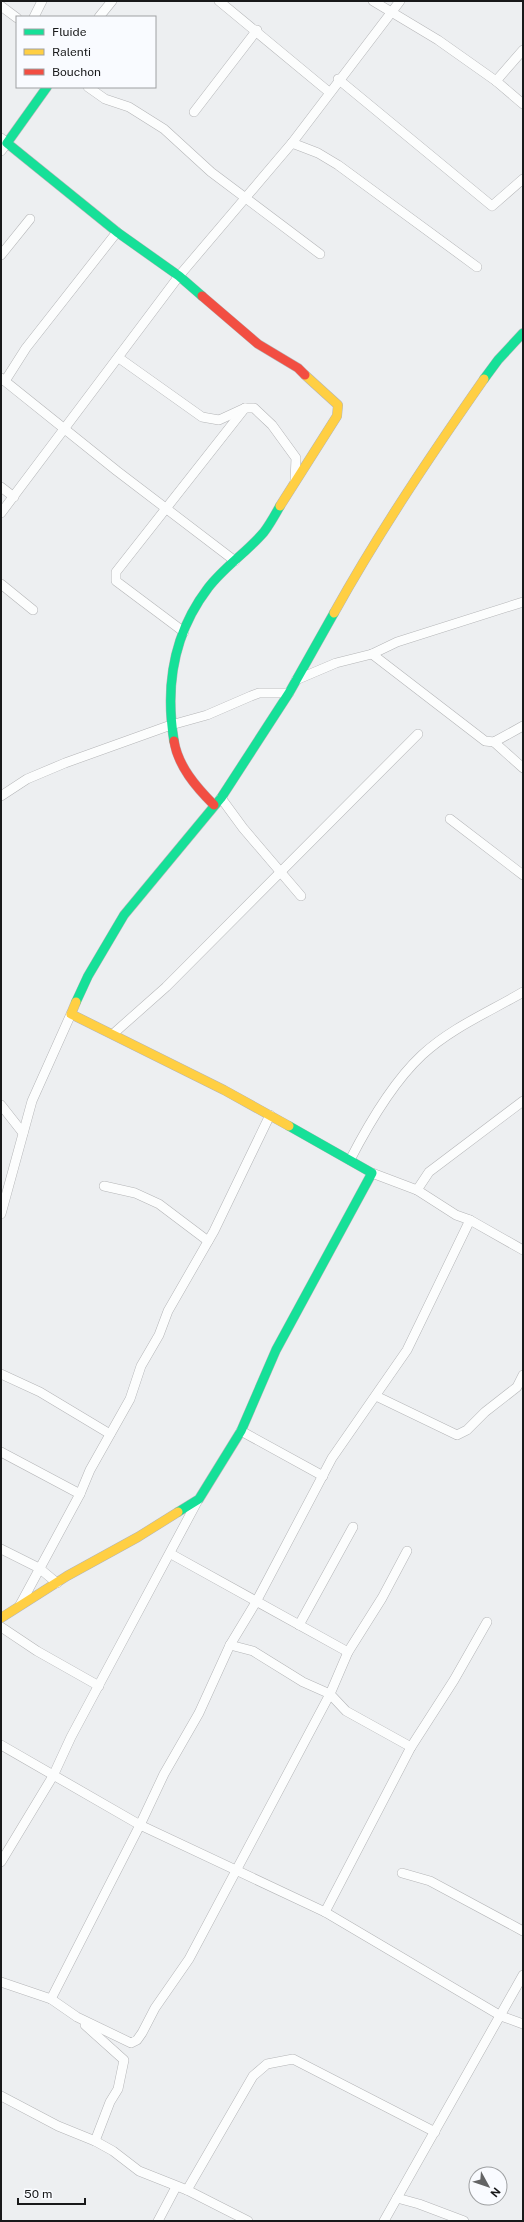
<svg xmlns="http://www.w3.org/2000/svg" width="524" height="2222" viewBox="0 0 524 2222" font-family="'Public Sans',sans-serif">
  <rect width="100%" height="100%" fill="#edeff1"/>
  <g fill="none" stroke-linecap="round" stroke-linejoin="round">
    <defs>
      <g id="street">
        <polyline points="219,1 329,92"/>
        <polyline points="373,1 438,40 496,81 523,50"/>
        <polyline points="1,6 17,18"/>
        <polyline points="34,17 42,1"/>
        <polyline points="99,17 112,1"/>
        <polyline points="338,79 492,206 523,179"/>
        <polyline points="496,81 523,104"/>
        <polyline points="88,87 105,99 129,107 164,129 211,172 320,254"/>
        <polyline points="194,112 257,30"/>
        <polyline points="1,138 7,143 1,151"/>
        <polyline points="292,143 318,153 338,165 477,267"/>
        <polyline points="1,255 30,219"/>
        <polyline points="119,358 202,417 219,420 245,408 254,408 272,425 296,458 295,481"/>
        <polyline points="1,378 117,471 235,561"/>
        <polyline points="5,381 26,348 117,232"/>
        <polyline points="1,487 14,497"/>
        <polyline points="1,513 179,276 292,143 400,1"/>
        <polyline points="1,584 33,610"/>
        <polyline points="184,632 116,581 116,572 245,408"/>
        <polyline points="372,654 485,741 494,742 523,726"/>
        <polyline points="296,680 336,663 372,654 397,642 523,602"/>
        <polyline points="494,742 523,768"/>
        <polyline points="1,796 27,779 65,763 171,725 207,715 251,696 259,693 289,693"/>
        <polyline points="221,798 243,828 301,896"/>
        <polyline points="450,819 523,875"/>
        <polyline points="113,1034 166,987 418,734"/>
        <polyline points="1,1105 23,1133"/>
        <path d="M350 1160C368 1125 393 1082 422 1055 451 1028 489 1012 523 992"/>
        <polyline points="372,1173 417,1190 456,1215 470,1220 523,1250"/>
        <polyline points="104,1186 135,1193 159,1204 208,1241"/>
        <polyline points="417,1190 429,1172 523,1101"/>
        <polyline points="1,1214 32,1101 71,1014"/>
        <polyline points="1,1374 40,1392 110,1434"/>
        <polyline points="376,1396 457,1435 467,1430 485,1412 517,1387 523,1375"/>
        <polyline points="241,1431 323,1476"/>
        <polyline points="1,1452 80,1494"/>
        <polyline points="1,1549 39,1568 57,1583"/>
        <polyline points="171,1554 348,1652"/>
        <polyline points="20,1605 80,1494 90,1470 130,1399 141,1366 159,1335 168,1311 214,1231 270,1115"/>
        <polyline points="299,1625 353,1527"/>
        <polyline points="1,1627 37,1651 99,1686"/>
        <polyline points="230,1645 253,1651 303,1682 330,1694 346,1711 411,1747"/>
        <polyline points="1,1745 140,1825 325,1912 501,2016 523,2024"/>
        <polyline points="1,1862 53,1776 71,1737 198,1500"/>
        <polyline points="402,1873 430,1881 523,1931"/>
        <polyline points="325,1912 411,1747 454,1680 487,1622"/>
        <polyline points="1,1982 51,1999 77,2017 131,2043 137,2040 142,2033 155,2008 189,1959 330,1694 348,1652 382,1598 407,1551"/>
        <polyline points="51,1999 140,1825 164,1774 199,1713 230,1645 256,1602 332,1458 407,1350 470,1220"/>
        <polyline points="85,2025 124,2060 118,2089 110,2102 95,2141"/>
        <polyline points="1,2096 58,2126 95,2141 113,2151 139,2171 187,2190 248,2221"/>
        <polyline points="187,2190 253,2076 267,2064 293,2059 435,2132"/>
        <polyline points="397,2198 419,2204 464,2221"/>
        <polyline points="158,2221 176,2187"/>
        <polyline points="384,2221 523,1975"/>
      </g>
      <g id="fast">
        <polyline points="47,87 7,143 117,232 179,276 202,296"/>
        <polyline points="484,379 498,360 523,333"/>
        <path d="M174 741C165 686 173 634 208 588 224 567 247 552 264 532 270 524 275 515 280 506"/>
        <polyline points="76,1002 88,976 124,915 221,798 289,693 334,613"/>
        <polyline points="178,1512 199,1499 241,1431 276,1350 372,1173 289,1126"/>
      </g>
      <g id="slow">
        <polyline points="280,506 337,416 338,405 305,375"/>
        <path d="M334 613C379 532 431 455 484 379"/>
        <polyline points="76,1002 71,1014 224,1090 289,1126"/>
        <polyline points="1,1618 67,1576 138,1537 178,1512"/>
      </g>
      <g id="jam">
        <polyline points="202,296 258,344 298,368 305,375"/>
        <path d="M174 741C178 766 196 787 214 805"/>
      </g>
    </defs>
    <!-- street casing -->
    <use href="#street" stroke="#b4b5b7" stroke-width="10"/>
    <!-- fast casing -->
    <use href="#fast" stroke="#b4b5b7" stroke-width="10"/>
    <!-- slow casing -->
    <use href="#slow" stroke="#b4b5b7" stroke-width="10"/>
    <!-- jam casing -->
    <use href="#jam" stroke="#b4b5b7" stroke-width="10"/>
    <!-- street -->
    <use href="#street" stroke="#fcfdfd" stroke-width="9"/>
    <!-- fast -->
    <use href="#fast" stroke="#16e098" stroke-width="9"/>
    <!-- slow -->
    <use href="#slow" stroke="#ffcf43" stroke-width="9"/>
    <!-- jam -->
    <use href="#jam" stroke="#f24e42" stroke-width="9"/>
  </g>
  <!-- border -->
  <rect width="524" height="2222" fill="none" stroke="#18191a" stroke-width="4"/>
  <!-- legend -->
  <rect x="16" y="16" width="140" height="72" fill="#f9fbff" stroke="#9fa1a3"/>
  <rect x="24" y="29" width="20" height="6" fill="#16e098" stroke="#9fa1a3"/>
  <text x="52" y="36" font-size="12" fill="#18191a">Fluide</text>
  <rect x="24" y="49" width="20" height="6" fill="#ffcf43" stroke="#9fa1a3"/>
  <text x="52" y="56" font-size="12" fill="#18191a">Ralenti</text>
  <rect x="24" y="69" width="20" height="6" fill="#f24e42" stroke="#9fa1a3"/>
  <text x="52" y="76" font-size="12" fill="#18191a">Bouchon</text>
  <!-- north arrow -->
  <g transform="translate(488 2186) rotate(130)"><circle r="19" fill="#f9fbff" stroke="#9fa1a3"/>
  <path d="M0-3L7 15L0 10L-7 15Z" fill="#636465"/>
  <text y="-6" font-size="11" font-weight="bold" text-anchor="middle" fill="#18191a">N</text>
  </g>
  <!-- scale -->
  <path d="M18 2198v6h67v-6" fill="none" stroke="#18191a" stroke-width="2"/>
  <text x="24" y="2198" font-size="12" fill="#18191a" stroke="#f9fbff" stroke-width="3" paint-order="stroke">50 m</text>
</svg>
